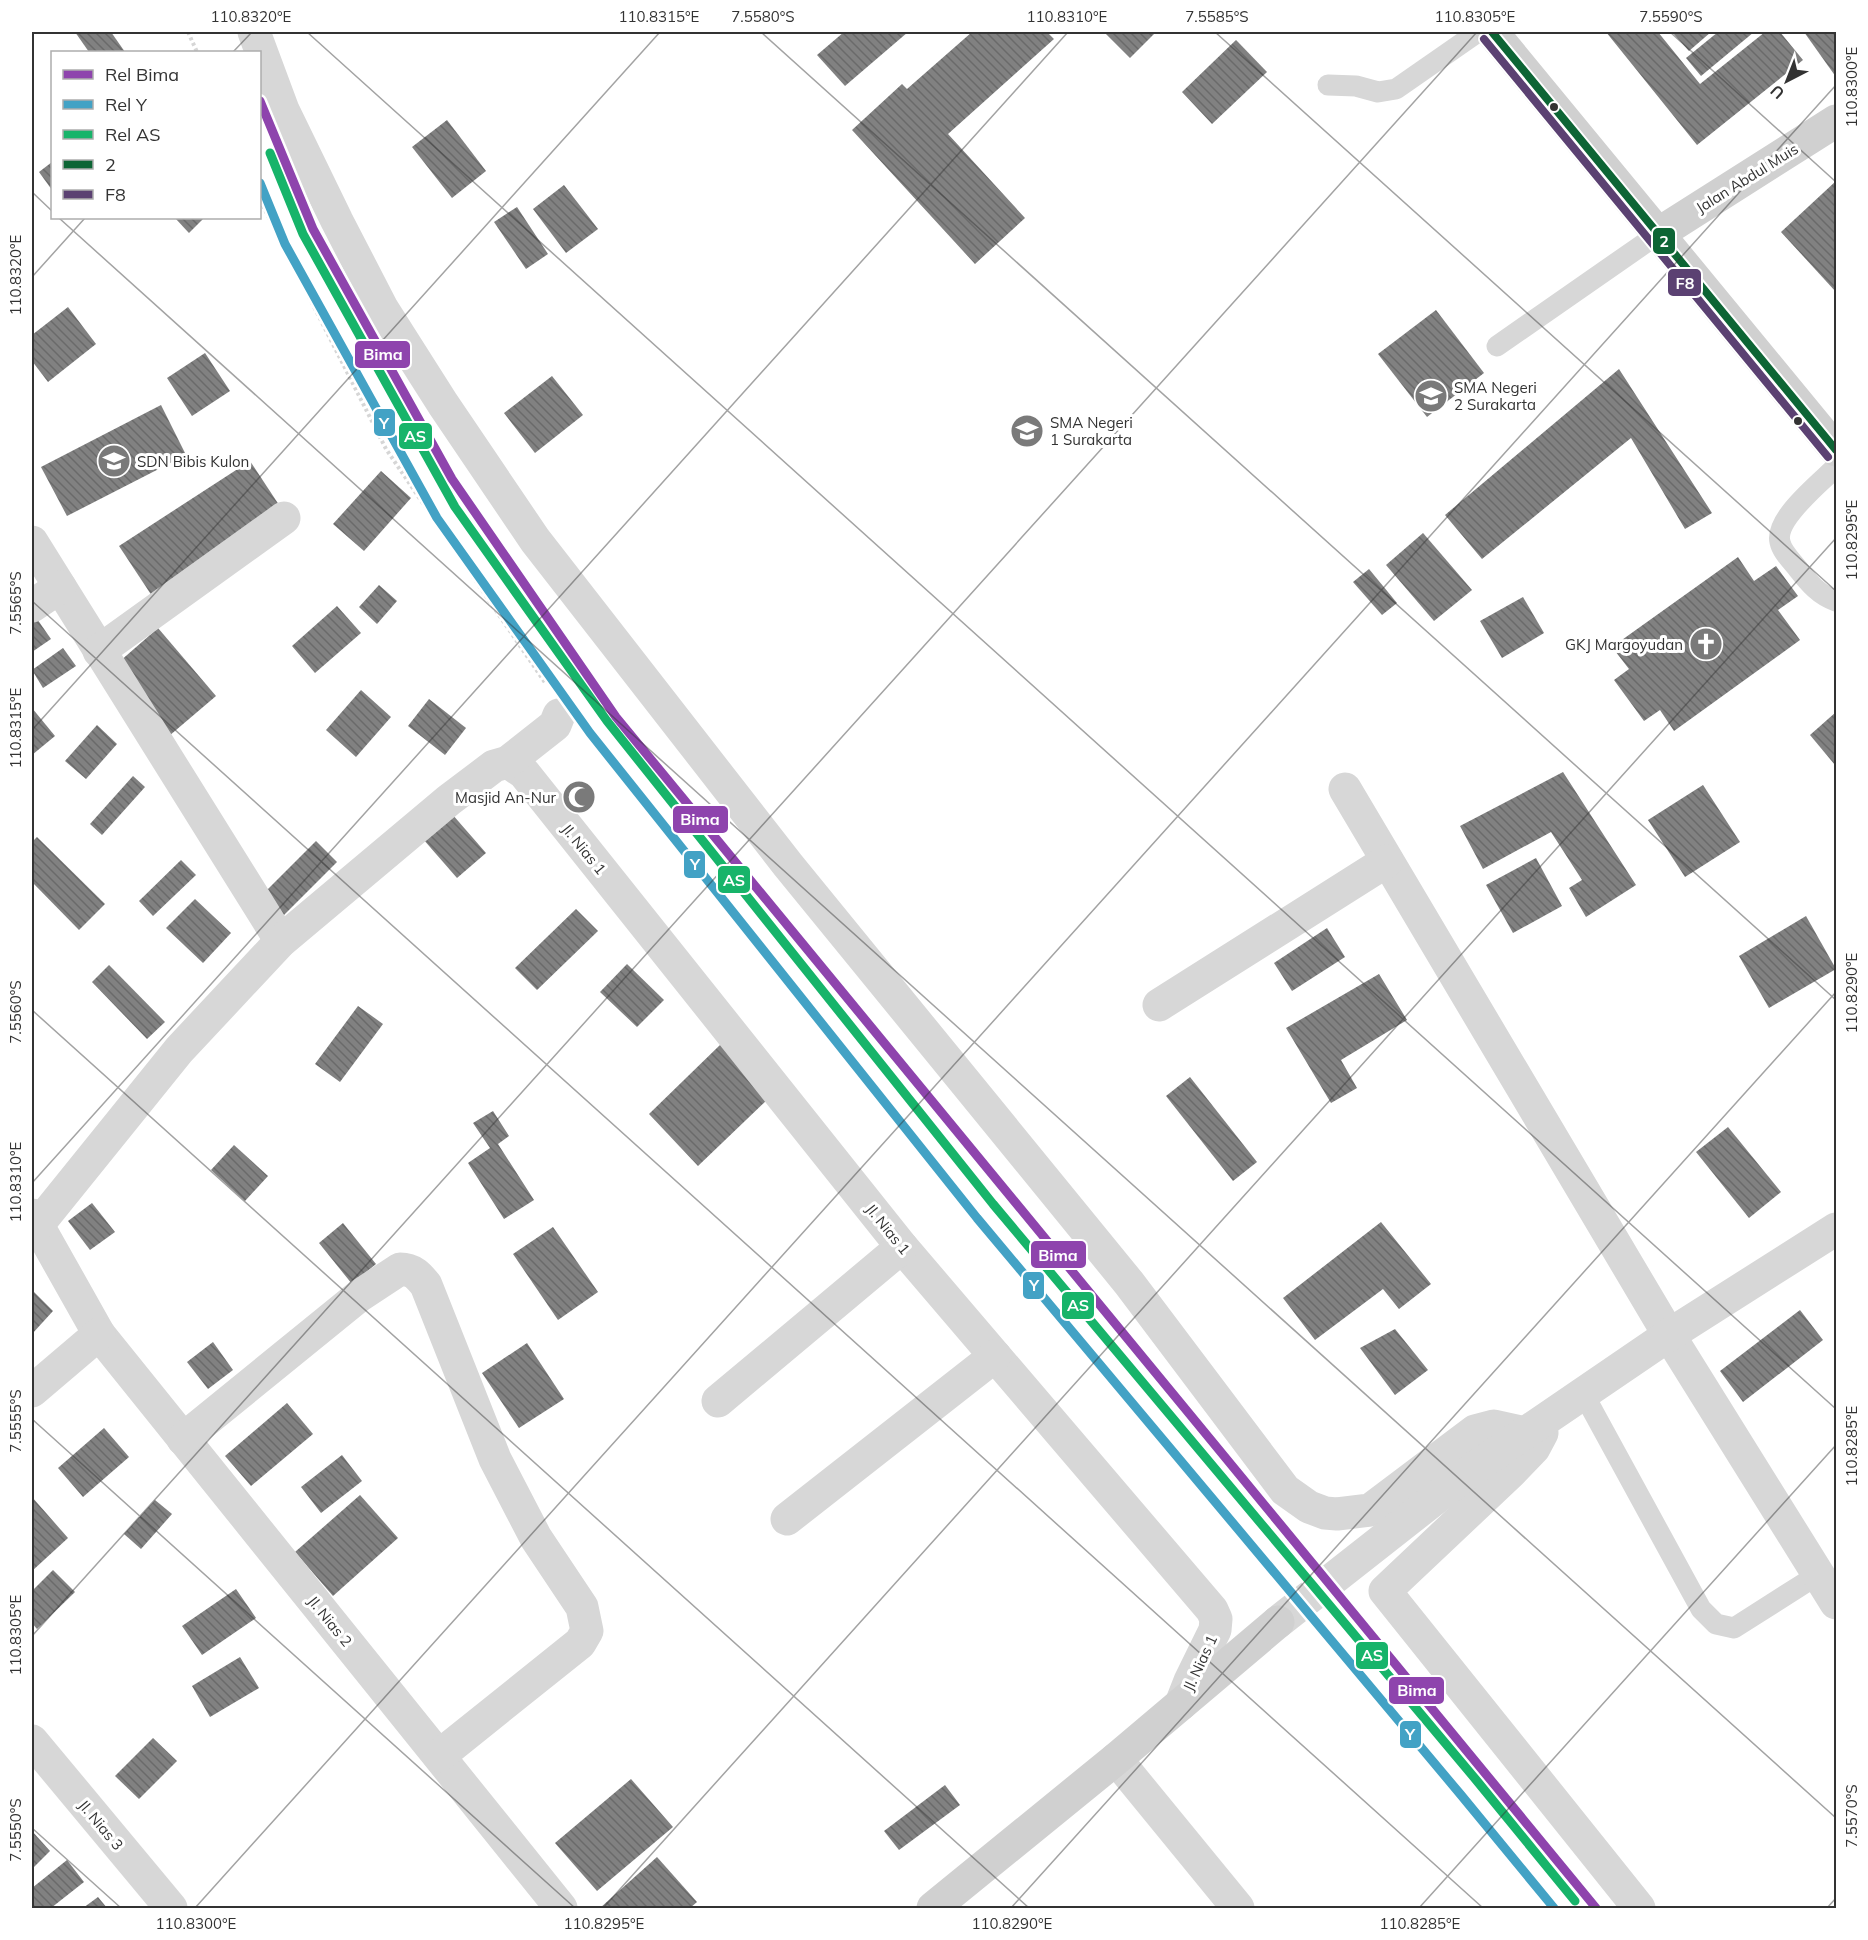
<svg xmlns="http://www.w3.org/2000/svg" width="1868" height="1940" viewBox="0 0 1868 1940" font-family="Mulish,sans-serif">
  <defs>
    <pattern id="building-back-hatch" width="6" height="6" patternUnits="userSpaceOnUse" patternTransform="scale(1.5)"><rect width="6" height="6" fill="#818181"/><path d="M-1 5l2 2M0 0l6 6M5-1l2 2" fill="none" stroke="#6a6a6a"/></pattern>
  </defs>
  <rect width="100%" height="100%" fill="#fff"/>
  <!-- building -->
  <g fill="url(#building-back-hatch)">
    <polygon points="75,32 111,32 125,52 89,52"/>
    <polygon points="844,32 908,32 845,86 817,55"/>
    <polygon points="972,32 1047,32 1054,39 948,134 1025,218 975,264 852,130 902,84 907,89"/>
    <polygon points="1104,32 1156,32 1130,58"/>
    <polygon points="1606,32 1658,32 1700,84 1765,32 1780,32 1803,60 1697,145"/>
    <polygon points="1672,32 1711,32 1689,51"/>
    <polygon points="1718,32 1754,32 1701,76 1686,58"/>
    <polygon points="1804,32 1836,32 1836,77"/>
    <polygon points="1236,40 1267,72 1212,124 1182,92"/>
    <polygon points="447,120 486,171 452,198 412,147"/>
    <polygon points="52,162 52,190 39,172"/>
    <polygon points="1836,181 1836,292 1781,232"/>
    <polygon points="564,185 598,229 566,253 533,209"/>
    <polygon points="517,207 548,254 526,269 494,222"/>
    <polygon points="175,218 204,218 189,233"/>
    <polygon points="68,307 96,344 48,382 32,361 32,335"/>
    <polygon points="1436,310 1484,373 1427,417 1378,354"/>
    <polygon points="205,353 230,391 192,416 167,378"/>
    <polygon points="1619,369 1712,513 1685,529 1631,438 1482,559 1445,515"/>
    <polygon points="552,376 583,415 535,453 504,413"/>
    <polygon points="161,405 186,455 67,516 41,467"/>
    <polygon points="250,461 285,514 154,599 119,546"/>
    <polygon points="381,471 411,498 364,551 333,524"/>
    <polygon points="1423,533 1472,590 1434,621 1386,565"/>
    <polygon points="1738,557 1754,581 1776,566 1798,596 1778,610 1800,640 1674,731 1660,710 1644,721 1614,680 1629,669 1612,647"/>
    <polygon points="1369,569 1397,603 1382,615 1353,582"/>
    <polygon points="379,585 397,601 377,624 359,607"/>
    <polygon points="1523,597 1544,633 1502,658 1480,621"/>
    <polygon points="337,606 361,633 315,673 292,646"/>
    <polygon points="35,616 51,639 32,652 32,618"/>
    <polygon points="158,628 216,696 169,736 111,669"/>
    <polygon points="63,648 76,666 43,688 32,670"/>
    <polygon points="361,690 391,717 356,757 326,730"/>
    <polygon points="429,699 466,728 445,755 408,726"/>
    <polygon points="32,708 55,736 32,755"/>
    <polygon points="1836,712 1836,763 1835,765 1810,735"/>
    <polygon points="97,725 117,744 86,779 65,761"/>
    <polygon points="1563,772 1636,885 1586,917 1569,888 1582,880 1551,832 1483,869 1460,826"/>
    <polygon points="133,776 145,787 102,835 90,824"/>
    <polygon points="1703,785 1740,842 1685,877 1648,820"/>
    <polygon points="452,814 486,853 457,878 423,839"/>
    <polygon points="37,837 105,904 79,930 32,882 32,842"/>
    <polygon points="316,841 337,862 281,918 260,897"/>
    <polygon points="1536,858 1562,906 1513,933 1486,885"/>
    <polygon points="181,860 196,875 153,916 139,901"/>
    <polygon points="195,899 231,933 203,963 166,928"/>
    <polygon points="576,909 598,931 537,990 515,968"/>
    <polygon points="1806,916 1836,969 1769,1008 1739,956"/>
    <polygon points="1327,928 1345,957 1292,991 1274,963"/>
    <polygon points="627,964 664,1000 637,1027 600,992"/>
    <polygon points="109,965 165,1022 147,1039 92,982"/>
    <polygon points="1379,974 1407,1020 1341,1060 1357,1088 1331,1103 1286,1028"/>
    <polygon points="358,1006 383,1024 340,1082 315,1064"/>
    <polygon points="721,1044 771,1096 698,1166 649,1114"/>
    <polygon points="1190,1077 1257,1162 1233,1181 1166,1096"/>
    <polygon points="493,1111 509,1136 498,1144 534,1200 504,1219 468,1163 490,1148 473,1123"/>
    <polygon points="1728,1127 1781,1192 1749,1218 1696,1152"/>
    <polygon points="234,1145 268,1176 245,1201 211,1170"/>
    <polygon points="92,1203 115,1232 90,1250 68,1221"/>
    <polygon points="1381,1222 1431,1284 1399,1309 1383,1289 1315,1340 1283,1298"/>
    <polygon points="343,1223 376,1264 352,1284 319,1243"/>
    <polygon points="553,1227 598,1292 558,1320 513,1254"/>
    <polygon points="32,1290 53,1311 32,1334"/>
    <polygon points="1800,1310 1823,1340 1743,1402 1720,1371"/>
    <polygon points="1395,1329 1428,1370 1395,1395 1360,1348"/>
    <polygon points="213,1342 233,1370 208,1389 187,1362"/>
    <polygon points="527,1343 564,1399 519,1428 482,1373"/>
    <polygon points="287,1403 313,1434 251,1486 225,1456"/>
    <polygon points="104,1428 129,1457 83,1497 58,1468"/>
    <polygon points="342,1455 362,1481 321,1513 301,1487"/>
    <polygon points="360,1495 398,1538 333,1596 295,1552"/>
    <polygon points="32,1497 68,1538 32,1571"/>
    <polygon points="155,1500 172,1514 141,1549 124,1534"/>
    <polygon points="53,1570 75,1592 37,1629 32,1623 32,1591"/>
    <polygon points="236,1589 256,1618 202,1655 182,1626"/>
    <polygon points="240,1657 259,1688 210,1717 192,1686"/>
    <polygon points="153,1738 177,1761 139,1799 115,1776"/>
    <polygon points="631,1779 673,1827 597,1891 555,1843"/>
    <polygon points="945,1785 960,1805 899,1850 884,1831"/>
    <polygon points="32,1831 50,1851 32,1869"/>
    <polygon points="657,1857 697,1902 690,1908 600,1908"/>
    <polygon points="67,1860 84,1882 51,1908 32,1908 32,1888"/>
    <polygon points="98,1897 107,1908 83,1908"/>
  </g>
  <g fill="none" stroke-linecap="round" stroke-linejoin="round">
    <!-- path -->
    <g stroke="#d6d6d6" stroke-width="4" stroke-dasharray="3 3" stroke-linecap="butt">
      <polyline points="188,32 197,52"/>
      <polyline points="260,200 386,449 546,684"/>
    </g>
    <!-- lane -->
    <g stroke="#d7d7d7" stroke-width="21">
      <polyline points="1328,85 1356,86 1378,92 1396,89 1478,32"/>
      <polyline points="1497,346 1658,234"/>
      <path d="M1836 467C1821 482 1774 519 1780 542 1782 552 1792 561 1798 569 1809 583 1819 595 1836 601"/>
      <polyline points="1583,1393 1701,1609 1716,1624 1734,1628 1819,1574"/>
    </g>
    <!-- street -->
    <g stroke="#d7d7d7" stroke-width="33">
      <polyline points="254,32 283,110 337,221 382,308 443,404 535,540 788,865 1129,1283 1285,1490 1309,1507 1325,1513 1337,1514 1370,1510 1475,1431 1494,1426 1525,1433"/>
      <polyline points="32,542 281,941"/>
      <polyline points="32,606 60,587"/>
      <polyline points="99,651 284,518"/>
      <polyline points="508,762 524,773 902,1247 1212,1610 1216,1619 1215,1630 1190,1681 1181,1704"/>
      <polyline points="1345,789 1669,1335 1836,1603"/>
      <polyline points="1159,1005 1387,861"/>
      <polyline points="32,1215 99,1334 561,1908"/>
      <polyline points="37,1226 179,1050 281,941 449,800 494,766 508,762 555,725 559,715"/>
      <polyline points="32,1391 99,1334"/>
      <polyline points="718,1401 902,1247"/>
      <polyline points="1542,1433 1534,1448 1510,1473 1385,1591 1639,1908"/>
      <path d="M183 1439 359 1296 400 1269C413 1269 419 1276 426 1285L495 1459 536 1538 582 1607 587 1631 580 1643 439 1756"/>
      <polyline points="787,1519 995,1356"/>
      <polyline points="1278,1622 1474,1468 1669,1335 1836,1229"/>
      <polyline points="32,1741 171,1908"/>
      <polyline points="1116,1759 1238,1908"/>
    </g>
    <!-- secondary -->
    <g stroke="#d0d0d0" stroke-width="33">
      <polyline points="1492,32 1836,450"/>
      <polyline points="1658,234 1836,121"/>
      <polyline points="933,1908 1116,1759 1278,1622"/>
    </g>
    <defs>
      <polyline id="bus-1" points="1492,32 1836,450"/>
      <polyline id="bus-2" points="1484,39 1828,457"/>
    </defs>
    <!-- bus-1 casing -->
    <use href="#bus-1" stroke="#fff" stroke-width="12"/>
    <!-- bus-2 casing -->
    <use href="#bus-2" stroke="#fff" stroke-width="12"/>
    <!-- bus-1 -->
    <use href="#bus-1" stroke="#0d6535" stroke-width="8"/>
    <!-- bus-2 -->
    <use href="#bus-2" stroke="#5b4172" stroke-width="8"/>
    <defs>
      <polyline id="rail-1" points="260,101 313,229 452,479 616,717 1596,1908"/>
      <polyline id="rail-2" points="260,183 285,244 437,518 590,733 977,1218 1461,1795 1554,1908"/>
      <polyline id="rail-3" points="270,153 303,234 455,507 607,721 993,1204 1477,1781 1575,1901"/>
    </defs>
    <!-- rail-1 casing -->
    <use href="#rail-1" stroke="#fff" stroke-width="14"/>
    <!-- rail-2 casing -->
    <use href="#rail-2" stroke="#fff" stroke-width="14"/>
    <!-- rail-3 casing -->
    <use href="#rail-3" stroke="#fff" stroke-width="14"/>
    <!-- rail-1 -->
    <use href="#rail-1" stroke="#8e44ad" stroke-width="9"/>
    <!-- rail-2 -->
    <use href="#rail-2" stroke="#43a2c5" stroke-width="9"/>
    <!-- rail-3 -->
    <use href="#rail-3" stroke="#17b46a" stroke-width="9"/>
  </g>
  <!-- ticks -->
  <path fill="none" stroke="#333" stroke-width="1.5" stroke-opacity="0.45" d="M307 32 1836 1409M761 32 1836 1000M1215 32 1836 591M1670 32 1836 182M233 52 252 32M32 192 52 211M59 218 1836 1818M32 277 85 218M32 601 1483 1908M32 730 660 32M32 1010 1029 1908M32 1183 1068 32M32 1419 575 1908M32 1636 1477 32M32 1828 121 1908M195 1908 1836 85M603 1908 1836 538M1011 1908 1836 992M1419 1908 1836 1445M1827 1908 1836 1898"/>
  <!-- icons -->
  <defs>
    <symbol id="school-disc" viewBox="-11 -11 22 22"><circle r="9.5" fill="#7a7a7a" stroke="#fff"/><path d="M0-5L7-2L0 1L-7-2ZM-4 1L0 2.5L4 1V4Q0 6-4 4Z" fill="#fff"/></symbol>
    <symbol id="church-disc" viewBox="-11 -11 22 22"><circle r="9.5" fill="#7a7a7a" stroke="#fff"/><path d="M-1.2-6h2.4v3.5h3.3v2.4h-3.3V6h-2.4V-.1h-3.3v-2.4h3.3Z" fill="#fff"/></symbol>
    <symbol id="mosque-disc" viewBox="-11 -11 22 22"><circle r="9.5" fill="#7a7a7a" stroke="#fff"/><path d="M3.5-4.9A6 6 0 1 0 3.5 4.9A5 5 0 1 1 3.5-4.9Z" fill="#fff"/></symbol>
  </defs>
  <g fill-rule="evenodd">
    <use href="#school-disc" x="1412" y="377" width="38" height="38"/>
    <use href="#school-disc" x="1008" y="412" width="38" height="38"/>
    <use href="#school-disc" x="95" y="442" width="38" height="38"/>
    <use href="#church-disc" x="1687" y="625" width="38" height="38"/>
    <use href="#mosque-disc" x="560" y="778" width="38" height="38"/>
  </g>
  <!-- markers -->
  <g fill="#333" stroke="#fff" stroke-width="2">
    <circle cx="1554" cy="107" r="5"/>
    <circle cx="1798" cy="421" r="5"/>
  </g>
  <g text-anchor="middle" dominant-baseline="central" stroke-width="6" stroke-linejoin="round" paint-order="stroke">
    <!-- street labels -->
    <g font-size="15" fill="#333" stroke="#fff">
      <text transform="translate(1747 178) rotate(-32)">Jalan Abdul Muis</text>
      <text transform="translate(584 849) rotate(51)">Jl. Nias 1</text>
      <text transform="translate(888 1229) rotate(51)">Jl. Nias 1</text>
      <text transform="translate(330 1621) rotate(51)">Jl. Nias 2</text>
      <text transform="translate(1200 1663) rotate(-65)">Jl. Nias 1</text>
      <text transform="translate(101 1825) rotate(50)">Jl. Nias 3</text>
    </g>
    <!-- poi labels -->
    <g font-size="15" fill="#333" stroke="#fff" text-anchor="start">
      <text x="1454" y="387">SMA Negeri<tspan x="1454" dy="17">2 Surakarta</tspan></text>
      <text x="1050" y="422">SMA Negeri<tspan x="1050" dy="17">1 Surakarta</tspan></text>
      <text x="137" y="461">SDN Bibis Kulon</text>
      <text x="1683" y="644" text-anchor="end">GKJ Margoyudan</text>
      <text x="556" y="797" text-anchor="end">Masjid An-Nur</text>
    </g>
  </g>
  <g stroke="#fff" stroke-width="2">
    <rect x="1652" y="227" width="24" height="28" rx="6" fill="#0d6535"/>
    <rect x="1667" y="268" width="35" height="29" rx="6" fill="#5b4172"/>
    <rect x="354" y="340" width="57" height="29" rx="6" fill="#8e44ad"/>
    <rect x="373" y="408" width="23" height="29" rx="6" fill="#43a2c5"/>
    <rect x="398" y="422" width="35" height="28" rx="6" fill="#17b46a"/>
    <rect x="672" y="805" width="57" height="29" rx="6" fill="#8e44ad"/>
    <rect x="683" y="850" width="23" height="29" rx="6" fill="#43a2c5"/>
    <rect x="717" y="865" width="34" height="29" rx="6" fill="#17b46a"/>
    <rect x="1030" y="1240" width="57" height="29" rx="6" fill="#8e44ad"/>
    <rect x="1022" y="1271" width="23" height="29" rx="6" fill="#43a2c5"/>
    <rect x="1061" y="1291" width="34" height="29" rx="6" fill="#17b46a"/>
    <rect x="1355" y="1641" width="34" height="29" rx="6" fill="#17b46a"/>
    <rect x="1388" y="1676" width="57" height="29" rx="6" fill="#8e44ad"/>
    <rect x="1399" y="1720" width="23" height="29" rx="6" fill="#43a2c5"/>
  </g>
  <g font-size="16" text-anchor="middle" font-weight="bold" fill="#fff">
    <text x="1664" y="247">2</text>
    <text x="1685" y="289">F8</text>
    <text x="383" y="360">Bima</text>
    <text x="384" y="429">Y</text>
    <text x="415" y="442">AS</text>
    <text x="700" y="825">Bima</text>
    <text x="695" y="870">Y</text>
    <text x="734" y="886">AS</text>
    <text x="1058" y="1261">Bima</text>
    <text x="1034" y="1291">Y</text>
    <text x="1078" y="1311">AS</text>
    <text x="1372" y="1661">AS</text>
    <text x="1417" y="1696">Bima</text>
    <text x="1410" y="1740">Y</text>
  </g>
  <!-- border -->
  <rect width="1868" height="1940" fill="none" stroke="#ffffff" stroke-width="66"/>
  <!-- legend -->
  <rect x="51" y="51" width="210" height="168" fill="#ffffff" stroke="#adadad" stroke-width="1.5"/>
  <rect x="63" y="70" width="30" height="9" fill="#8e44ad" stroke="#adadad" stroke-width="1.5"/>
  <text x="105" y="81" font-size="18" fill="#333333">Rel Bima</text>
  <rect x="63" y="100" width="30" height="9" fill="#43a2c5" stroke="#adadad" stroke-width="1.5"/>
  <text x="105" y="111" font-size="18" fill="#333333">Rel Y</text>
  <rect x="63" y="130" width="30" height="9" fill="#17b46a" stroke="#adadad" stroke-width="1.5"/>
  <text x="105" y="141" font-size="18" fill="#333333">Rel AS</text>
  <rect x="63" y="160" width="30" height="9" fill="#0d6535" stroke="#adadad" stroke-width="1.5"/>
  <text x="105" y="171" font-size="18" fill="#333333">2</text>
  <rect x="63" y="190" width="30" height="9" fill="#5b4172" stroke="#adadad" stroke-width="1.5"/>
  <text x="105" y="201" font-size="18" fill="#333333">F8</text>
  <!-- north arrow -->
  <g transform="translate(1787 81) rotate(222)" stroke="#ffffff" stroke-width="4.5" paint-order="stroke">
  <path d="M0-4.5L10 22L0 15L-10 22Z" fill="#333333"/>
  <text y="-9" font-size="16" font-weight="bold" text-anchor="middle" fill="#333333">U</text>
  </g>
  <rect x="33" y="33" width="1802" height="1874" fill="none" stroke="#333" stroke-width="2"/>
  <g font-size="15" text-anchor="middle" fill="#333">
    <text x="251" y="22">110.8320°E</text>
    <text x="659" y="22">110.8315°E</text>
    <text x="763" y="22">7.5580°S</text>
    <text x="1067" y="22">110.8310°E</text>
    <text x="1217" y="22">7.5585°S</text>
    <text x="1475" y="22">110.8305°E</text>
    <text x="1671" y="22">7.5590°S</text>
    <text transform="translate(1852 87) rotate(-90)" y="5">110.8300°E</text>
    <text transform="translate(16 275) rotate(-90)" y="5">110.8320°E</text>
    <text transform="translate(1852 540) rotate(-90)" y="5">110.8295°E</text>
    <text transform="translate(16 603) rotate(-90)" y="5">7.5565°S</text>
    <text transform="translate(16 728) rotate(-90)" y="5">110.8315°E</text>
    <text transform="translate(1852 993) rotate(-90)" y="5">110.8290°E</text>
    <text transform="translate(16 1012) rotate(-90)" y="5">7.5560°S</text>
    <text transform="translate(16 1182) rotate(-90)" y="5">110.8310°E</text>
    <text transform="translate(16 1421) rotate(-90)" y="5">7.5555°S</text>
    <text transform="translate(1852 1446) rotate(-90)" y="5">110.8285°E</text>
    <text transform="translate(16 1635) rotate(-90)" y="5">110.8305°E</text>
    <text transform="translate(1852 1816) rotate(-90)" y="5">7.5570°S</text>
    <text transform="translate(16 1830) rotate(-90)" y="5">7.5550°S</text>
    <text x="196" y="1929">110.8300°E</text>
    <text x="604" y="1929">110.8295°E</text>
    <text x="1012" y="1929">110.8290°E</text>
    <text x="1420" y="1929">110.8285°E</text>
  </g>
</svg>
